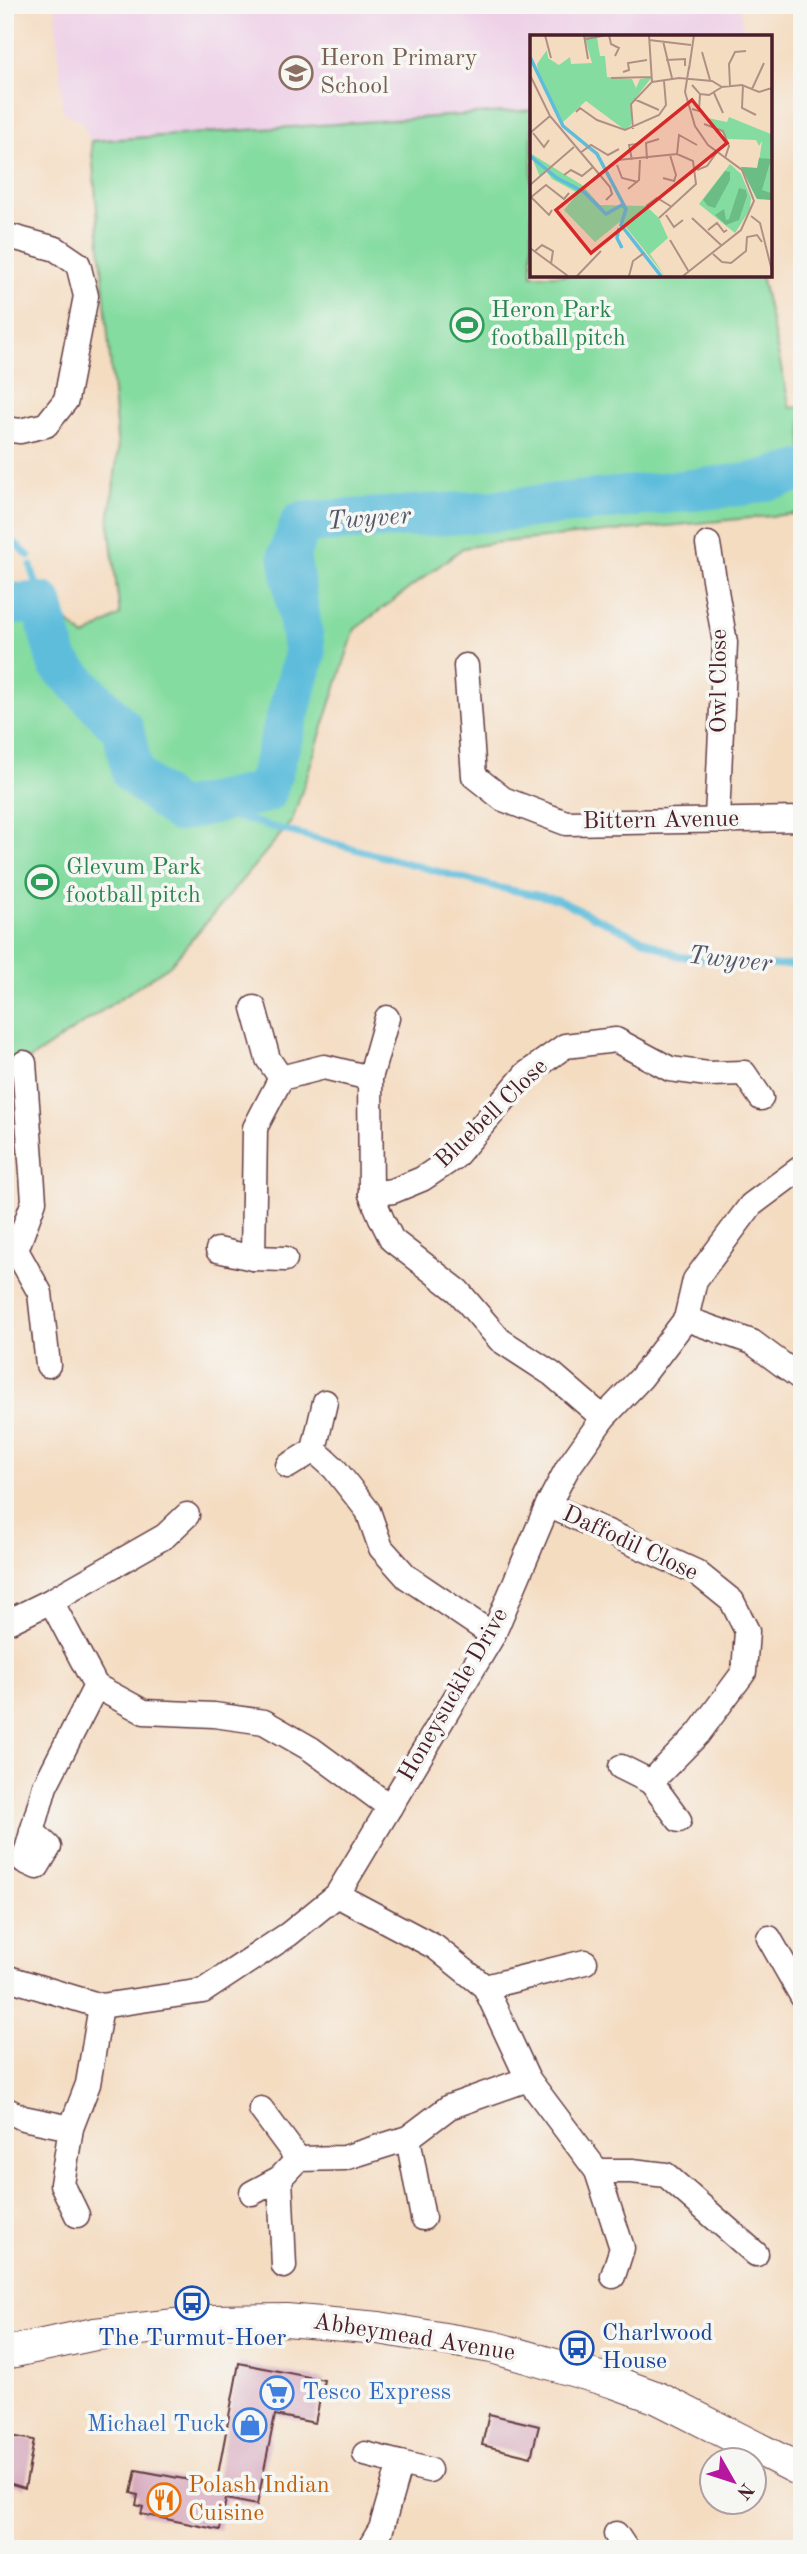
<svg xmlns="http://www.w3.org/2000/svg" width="807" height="2554" viewBox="0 0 807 2554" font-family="'Old Standard TT',serif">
  <rect width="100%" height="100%" fill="#f6f6f2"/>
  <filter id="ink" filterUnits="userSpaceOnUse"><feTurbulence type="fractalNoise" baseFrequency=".0143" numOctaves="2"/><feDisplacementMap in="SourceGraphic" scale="14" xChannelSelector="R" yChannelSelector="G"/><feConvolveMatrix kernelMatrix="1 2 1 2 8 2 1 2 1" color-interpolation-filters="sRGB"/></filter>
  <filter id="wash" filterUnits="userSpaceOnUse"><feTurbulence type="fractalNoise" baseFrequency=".00686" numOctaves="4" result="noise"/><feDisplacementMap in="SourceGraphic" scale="28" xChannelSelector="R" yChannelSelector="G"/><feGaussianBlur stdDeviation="1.57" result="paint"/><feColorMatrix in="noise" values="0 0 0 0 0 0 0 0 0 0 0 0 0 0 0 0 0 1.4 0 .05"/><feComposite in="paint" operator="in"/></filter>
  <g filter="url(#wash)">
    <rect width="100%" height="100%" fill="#f4dcc1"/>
    <!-- built -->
    <polygon fill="#eed0e7" points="55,5 739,5 745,37 532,37 532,110 91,141 82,122 63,112"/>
    <!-- green -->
    <polygon fill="#85dca0" stroke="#687e66" stroke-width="2" points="532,110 532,275 761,275 790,408 802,407 802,513 493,543 463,548 355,629 292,821 170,965 24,1063 5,1065 5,599 37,593 84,637 120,615 109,524 118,450 91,141"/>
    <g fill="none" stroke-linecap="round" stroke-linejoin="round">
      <!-- stream -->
      <g stroke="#5ebddc" stroke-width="7">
        <polyline points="5,534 29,556"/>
        <polyline points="31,566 42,603"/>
        <polyline points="178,811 232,816 496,887 556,899 678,956 754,966 802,965"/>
      </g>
      <!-- river -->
      <polyline stroke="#5ebddc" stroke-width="42" points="5,604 42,603 58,663 123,729 133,774 178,811 266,792 305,654 289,554 301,523 494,511 749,484 802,471"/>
    </g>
    <g id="blocks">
      <!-- building -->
      <g fill="#d4a4ba">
        <polygon points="239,2363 324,2380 315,2423 275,2415 257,2505 226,2499 220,2530 141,2514 143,2507 136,2505 138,2495 131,2493 136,2470 216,2485"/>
        <polygon points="489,2414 539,2426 531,2457 482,2445"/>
        <polygon points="5,2435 34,2440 25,2488 5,2482"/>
      </g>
    </g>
  </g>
  <g filter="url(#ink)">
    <use href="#blocks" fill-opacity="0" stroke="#643b42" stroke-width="2"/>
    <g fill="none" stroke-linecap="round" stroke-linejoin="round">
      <defs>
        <g id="minor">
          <polyline points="5,235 56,249 78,264 86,296 66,400 46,425 20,431 5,429"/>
          <polyline points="708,544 725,643 717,818"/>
          <polyline points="466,666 474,776 503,799 566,823 802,819"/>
          <polyline points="254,1008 268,1059 281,1078"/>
          <polyline points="387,1018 370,1078 371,1194 382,1220 392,1240 458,1291 500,1340 552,1374 603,1418"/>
          <polyline points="371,1194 393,1191 422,1179 455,1157 526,1074 565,1046 616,1040 670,1069 708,1074 744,1073 761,1098"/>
          <polyline points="5,1249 16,1250 34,1201 24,1063"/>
          <polyline points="16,1250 40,1293 48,1365"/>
          <polyline points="218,1250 253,1258 255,1128 281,1078 324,1067 370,1078"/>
          <polyline points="253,1258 285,1259"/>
          <polyline points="686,1319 752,1342 802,1379"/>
          <polyline points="325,1402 314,1450 334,1468 368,1511 381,1548 407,1577 493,1635"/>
          <polyline points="288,1466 314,1450"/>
          <polyline points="548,1505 696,1572 732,1601 747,1631 744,1672 698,1734 651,1782 679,1820"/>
          <polyline points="187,1515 165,1536 51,1601 96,1686 144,1712 214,1715 264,1722 311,1749 390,1807"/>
          <polyline points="10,1621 51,1601"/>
          <polyline points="621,1767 651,1782"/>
          <polyline points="32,1831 49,1847 37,1867 24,1861 45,1786 96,1686"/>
          <polyline points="769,1938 802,1996"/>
          <polyline points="5,1977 101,2006 203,1991 289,1934 337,1895 493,1635 548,1505 567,1469 603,1418 641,1378 686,1319 695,1280 751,1205 802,1167"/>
          <polyline points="485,1987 585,1962"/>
          <polyline points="528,2079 597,2171 622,2248 613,2276"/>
          <polyline points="5,2109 23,2118 71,2128"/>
          <polyline points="261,2109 298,2159"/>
          <polyline points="408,2138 423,2218"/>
          <polyline points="597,2171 632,2171 666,2175 756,2254"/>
          <polyline points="280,2178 284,2266"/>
          <polyline points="252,2193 280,2178 298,2159 344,2158 408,2138 449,2107 528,2079 485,1987 435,1947 337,1895"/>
          <polyline points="77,2215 62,2184 71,2128 88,2084 101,2006"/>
          <polyline points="365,2454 400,2463"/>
          <polyline points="616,2534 626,2549"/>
          <polyline points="369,2549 381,2529 400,2463 429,2470"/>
        </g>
        <polyline id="tertiary" points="5,2353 95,2334 211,2321 286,2320 379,2328 492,2347 614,2382 658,2398 802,2471"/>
      </defs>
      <!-- minor casing -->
      <use href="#minor" stroke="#643b42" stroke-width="27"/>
      <!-- tertiary casing -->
      <use href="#tertiary" stroke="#643b42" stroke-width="34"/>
      <!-- minor -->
      <use href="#minor" stroke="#fff" stroke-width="24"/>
      <!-- tertiary -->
      <use href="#tertiary" stroke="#fff" stroke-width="32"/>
    </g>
  </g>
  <!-- icons -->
  <defs>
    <symbol id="school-ring" viewBox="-11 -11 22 22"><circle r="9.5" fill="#f6f6f2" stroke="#8d6e63" stroke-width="1.5"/><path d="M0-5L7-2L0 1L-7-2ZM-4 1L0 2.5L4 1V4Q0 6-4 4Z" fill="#8d6e63"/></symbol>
    <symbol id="stadium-ring" viewBox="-11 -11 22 22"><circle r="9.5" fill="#f6f6f2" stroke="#2e9e5b" stroke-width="1.5"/><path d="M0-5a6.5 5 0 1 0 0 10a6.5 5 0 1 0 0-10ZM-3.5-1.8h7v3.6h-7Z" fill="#2e9e5b"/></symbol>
    <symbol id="bus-ring" viewBox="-11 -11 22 22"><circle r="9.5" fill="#f6f6f2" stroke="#1a4fb4" stroke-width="1.5"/><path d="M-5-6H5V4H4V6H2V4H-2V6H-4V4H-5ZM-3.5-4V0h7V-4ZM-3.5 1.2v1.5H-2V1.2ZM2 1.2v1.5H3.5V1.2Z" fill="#1a4fb4"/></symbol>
    <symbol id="supermarket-ring" viewBox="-11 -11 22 22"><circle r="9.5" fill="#f6f6f2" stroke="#3f7fe0" stroke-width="1.5"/><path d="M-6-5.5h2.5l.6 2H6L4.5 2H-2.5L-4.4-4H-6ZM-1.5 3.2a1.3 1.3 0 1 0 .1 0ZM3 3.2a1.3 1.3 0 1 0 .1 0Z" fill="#3f7fe0"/></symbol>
    <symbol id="shop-ring" viewBox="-11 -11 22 22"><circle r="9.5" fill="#f6f6f2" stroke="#3f7fe0" stroke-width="1.5"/><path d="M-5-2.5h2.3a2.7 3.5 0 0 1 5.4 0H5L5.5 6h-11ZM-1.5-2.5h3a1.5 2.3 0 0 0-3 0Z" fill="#3f7fe0"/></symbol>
    <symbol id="restaurant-ring" viewBox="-11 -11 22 22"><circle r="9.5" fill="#f6f6f2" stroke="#e8710a" stroke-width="1.5"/><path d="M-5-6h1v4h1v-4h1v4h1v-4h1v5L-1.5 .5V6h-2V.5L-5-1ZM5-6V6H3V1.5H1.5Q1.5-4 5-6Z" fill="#e8710a"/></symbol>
  </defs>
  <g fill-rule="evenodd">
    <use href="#school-ring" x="277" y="54" width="38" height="38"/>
    <use href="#stadium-ring" x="448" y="306" width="38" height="38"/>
    <use href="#stadium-ring" x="23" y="863" width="38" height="38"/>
    <use href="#bus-ring" x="173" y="2284" width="38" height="38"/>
    <use href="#bus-ring" x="558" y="2329" width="38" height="38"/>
    <use href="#supermarket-ring" x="258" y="2374" width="38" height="38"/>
    <use href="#shop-ring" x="231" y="2406" width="38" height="38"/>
    <use href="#restaurant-ring" x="145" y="2481" width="38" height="38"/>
  </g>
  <g text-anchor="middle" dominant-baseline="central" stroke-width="7" stroke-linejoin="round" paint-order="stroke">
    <!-- education labels -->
    <g font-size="24" fill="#785e54" stroke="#f6f6f2" text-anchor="start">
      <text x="320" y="59">Heron Primary<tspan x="320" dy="28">School</tspan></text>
    </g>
    <!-- leisure labels -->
    <g font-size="24" fill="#27864d" stroke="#f6f6f2" text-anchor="start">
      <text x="491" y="311">Heron Park<tspan x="491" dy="28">football pitch</tspan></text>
      <text x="66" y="868">Glevum Park<tspan x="66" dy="28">football pitch</tspan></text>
    </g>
    <!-- street labels -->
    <g font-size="24" fill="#4a1f2b" stroke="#f6f6f2">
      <text transform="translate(720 681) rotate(-90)">Owl Close</text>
      <text transform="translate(661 821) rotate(-1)">Bittern Avenue</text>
      <text transform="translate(492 1114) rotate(-44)">Bluebell Close</text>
      <text transform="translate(630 1544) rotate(25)">Daffodil Close</text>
      <text transform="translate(454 1695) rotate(-60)">Honeysuckle Drive</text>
      <text transform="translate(414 2338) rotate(9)">Abbeymead Avenue</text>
    </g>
    <!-- transit labels -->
    <g font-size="24" fill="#164399" stroke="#f6f6f2" text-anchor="start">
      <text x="602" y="2334">Charlwood<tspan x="602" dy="28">House</tspan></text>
      <text x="192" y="2339" text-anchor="middle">The Turmut-Hoer</text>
    </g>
    <!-- shop labels -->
    <g font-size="24" fill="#366cbe" stroke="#f6f6f2" text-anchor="start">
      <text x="302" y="2393">Tesco Express</text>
      <text x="226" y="2425" text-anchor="end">Michael Tuck</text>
    </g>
    <!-- food labels -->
    <g font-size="24" fill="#c56008" stroke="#f6f6f2" text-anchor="start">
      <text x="188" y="2486">Polash Indian<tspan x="188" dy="28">Cuisine</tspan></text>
    </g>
    <!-- water labels -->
    <g font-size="26" font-style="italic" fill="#515669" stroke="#f6f6f2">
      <text transform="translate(369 519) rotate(-4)">Twyver</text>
      <text transform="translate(730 960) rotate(6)">Twyver</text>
    </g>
  </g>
  <!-- overview -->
  <g transform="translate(530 35)">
    <rect width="242" height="242" fill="#f4dcc1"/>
    <path d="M54 0H77L67 2 70 21H75L77 42 102 44 106 53 110 44 122 42 101 69V90L95 95 56 66 33 87 10 46 7 29 17 15 18 23 29 30 40 22 41 29 62 28ZM199 82 241 99V165L226 163 211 132 228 133 232 106 229 111 226 105 198 104 178 83 197 87ZM0 118 52 150 70 170 116 171 129 183 138 203 120 219 135 241 91 186 65 207 34 175 48 158 22 144 16 136 10 142ZM200 129 211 139 221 163 220 174 205 198 169 169Z" fill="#85dca0"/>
    <path d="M229 123 241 124 232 155 241 158V165L227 164 211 132 227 133ZM195 136 200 137V145L185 173 178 171 173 165ZM209 153 216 155 217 161 209 185 196 190 185 180 194 174 196 185 199 184Z" fill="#6cbc86"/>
    <path fill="none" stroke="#5ebddc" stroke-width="3.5" d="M0 22 33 91 67 119 96 174M0 121 27 143 54 157 76 179 92 170 96 174 91 190 131 241M89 193 87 203 92 213"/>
    <path fill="none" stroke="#b09085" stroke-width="2" d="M15 0 21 23M54 0 58 24M79 0 81 9 89 13 85 21M56 4 77 0M119 5 161 10M133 6 142 43M172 17 180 45M136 25 155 24V31M159 34 164 0M93 37 99 35 98 28 117 25M0 40 20 81 80 152 82 159 76 165M81 43 122 42M122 47 149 43 182 46 192 52 212 50 229 57 242 53M162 50 170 59 169 76 162 74M213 50 212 73 226 80M200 51 199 29 205 17 216 16M222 54 234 28M184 58 193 78M170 59 179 60 192 52M104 64 129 75M46 77 50 73 67 85 95 95 129 80 136 70 134 46M174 89 193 96 199 111 195 123M103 94 101 69 122 47 119 0M0 98 20 81M3 98 14 112 19 105M50 118 61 110 78 120 89 114M147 119 149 100 167 110M117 124 116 108 129 104M88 125 147 119 163 126 166 149 129 183M102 125 99 110 107 109M87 130 92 143 108 147M167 135 177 131 187 117M34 140 41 135 52 141 63 132M133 143 144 146 146 140 140 120M0 150 44 112M98 154 109 145 110 125M1 162 19 180 22 175M0 163 16 150 34 164 39 158M116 171 127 163 142 172M136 180 144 192 153 185M221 181 230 188 242 236M162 183 192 211M178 195 187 188 194 197 197 195M140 205 159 237M0 213 38 241M4 217 12 210 23 216 21 229M183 219 192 227 201 228 216 216 217 202 227 200 232 207M47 241 71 216M99 241 103 226 114 218M153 241 211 195 224 166 212 135 178 110 165 91 155 57 159 32"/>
    <path fill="#d62828" fill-opacity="0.15" stroke="#d62828" stroke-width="3.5" d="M162 65 197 108 61 218 26 175Z"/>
    <rect width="242" height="242" fill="none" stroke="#4a1f2b" stroke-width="3.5"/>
  </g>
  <!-- margin -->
  <rect width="807" height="2554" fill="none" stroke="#f6f6f2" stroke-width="28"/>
  <!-- north arrow -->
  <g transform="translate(733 2481) rotate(129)"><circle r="33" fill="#f6f6f2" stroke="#b1a0a2" stroke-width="2"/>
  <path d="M0-5L12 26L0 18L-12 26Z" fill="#b5179e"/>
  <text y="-10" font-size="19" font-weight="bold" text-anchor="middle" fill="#4a1f2b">N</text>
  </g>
</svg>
